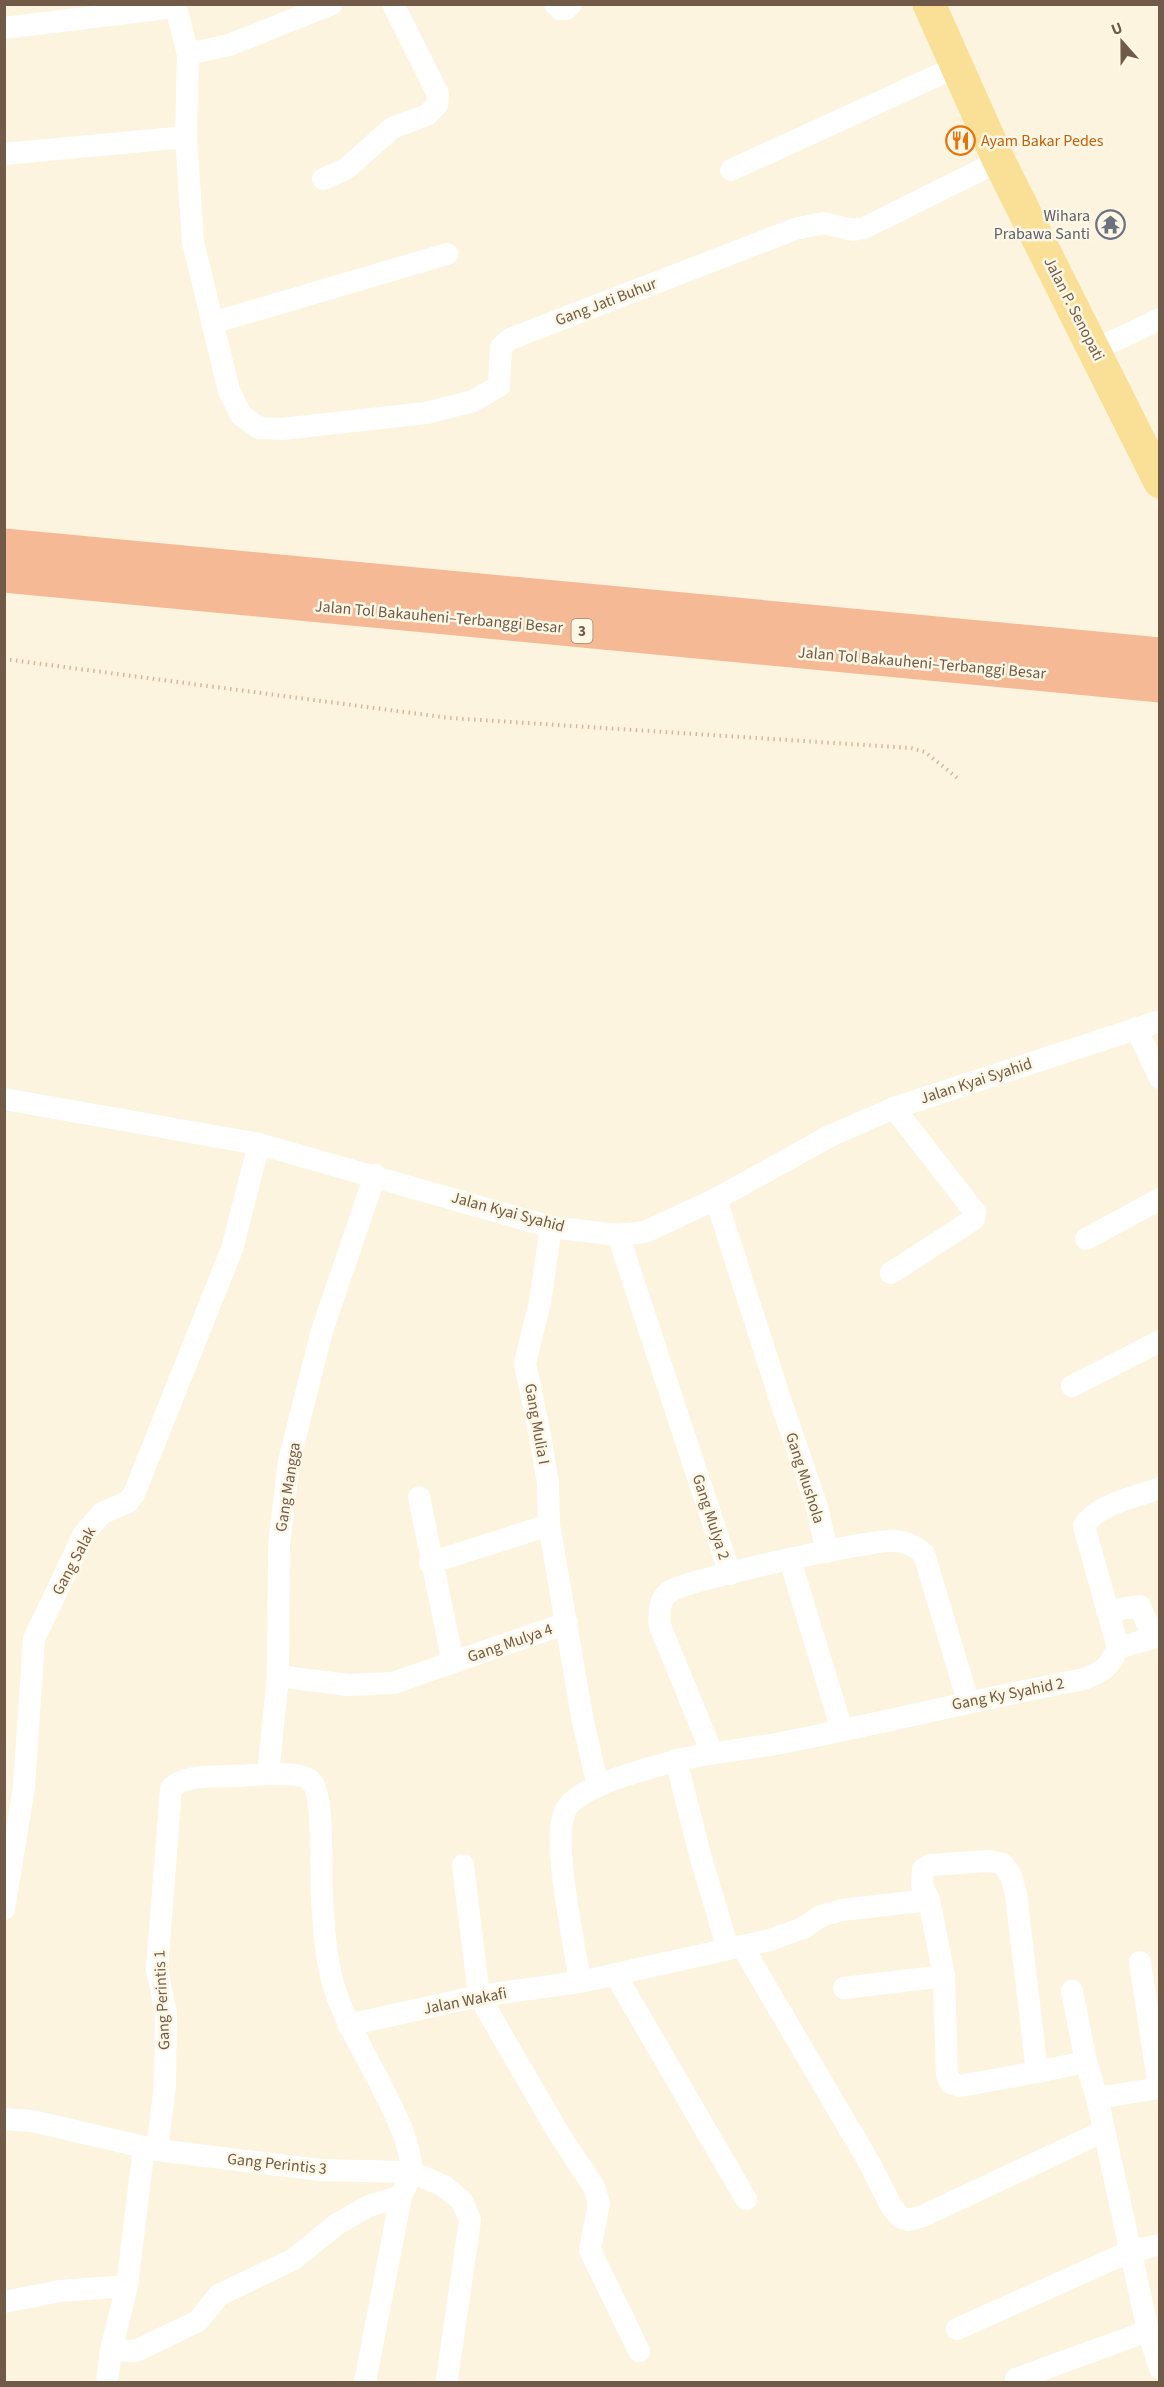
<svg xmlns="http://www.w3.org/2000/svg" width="1164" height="2387" viewBox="0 0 1164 2387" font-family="'Source Sans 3',sans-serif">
  <rect width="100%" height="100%" fill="#fcf4df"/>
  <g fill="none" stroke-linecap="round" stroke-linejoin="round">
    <!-- path -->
    <polyline stroke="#d5b89b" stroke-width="4" stroke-dasharray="1.5 4.5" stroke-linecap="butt" points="4,659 450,718 911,748 925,752 960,780"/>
    <!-- minor -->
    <g stroke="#fff" stroke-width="22">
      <polyline points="175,4 188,54 186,137 193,242 229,391 241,415 259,428 282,429 426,413 473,401 499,386 501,347 510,339 795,229 823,223 853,230 864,228 999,161"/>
      <polyline points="555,4 560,9 566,9 571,4"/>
      <polyline points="4,28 175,7"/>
      <polyline points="188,54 229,45 332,4"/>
      <polyline points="4,154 186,137"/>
      <polyline points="731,170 956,67"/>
      <polyline points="323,179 346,169 392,128 427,115 437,105 438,94 393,4"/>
      <polyline points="212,323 447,254"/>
      <polyline points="1095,350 1160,319"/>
      <polyline points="1136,1028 1160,1078"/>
      <polyline points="4,1099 259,1144 551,1227 618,1235 645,1232 716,1199 830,1136 894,1108 1160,1021"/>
      <polyline points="716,1199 780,1399 817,1507 827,1552"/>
      <polyline points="551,1227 540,1302 525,1363 540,1436 548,1484 549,1525 583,1722 598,1786"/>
      <polyline points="618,1235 730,1574"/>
      <polyline points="1086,1239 1160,1199"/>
      <polyline points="891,1273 974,1219 975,1212 894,1108"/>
      <polyline points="1072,1386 1160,1341"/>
      <polyline points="419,1497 453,1663"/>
      <polyline points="790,1560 842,1730"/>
      <polyline points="430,1563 549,1525"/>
      <polyline points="1107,1611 1140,1606 1153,1638 1118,1648"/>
      <polyline points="278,1676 348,1685 393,1683 567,1623"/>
      <path d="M712 1753 660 1626C659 1614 658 1601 669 1592 685 1580 865 1541 891 1541 906 1541 913 1545 924 1554L968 1701"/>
      <polyline points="676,1760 700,1855 728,1949"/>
      <polyline points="268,1774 278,1676 279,1545 289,1461 322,1331 375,1175"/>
      <polyline points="463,1865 479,1996 559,2134 594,2187 599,2203 590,2250 639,2351"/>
      <polyline points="4,1909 24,1787 34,1639 84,1534 102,1513 128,1502 134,1494 232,1249 259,1144"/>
      <polyline points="742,1946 870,2164 891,2206 900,2217 909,2220 923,2216 1104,2131"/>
      <polyline points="1140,1962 1159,2088"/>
      <polyline points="615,1974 746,2199"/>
      <path d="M580 1982C575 1946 551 1841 565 1811 578 1785 647 1769 675 1761 711 1751 749 1750 786 1742 886 1722 984 1698 1084 1679 1102 1672 1110 1667 1118 1648L1084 1526C1097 1504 1137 1497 1160 1488"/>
      <polyline points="844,1988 944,1976"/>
      <polyline points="1072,1991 1086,2062 1097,2098 1148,2331 1160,2368"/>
      <polyline points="348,2025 479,1996 580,1982 770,1940 803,1928 821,1916 842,1910 929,1900"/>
      <polyline points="1037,2072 960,2086 951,2083 947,2075 944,1976 929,1900 922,1885 923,1869 930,1865 989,1861 1003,1864 1011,1876 1016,1894 1037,2072 1086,2062"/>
      <polyline points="1097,2098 1160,2088"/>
      <polyline points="4,2119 32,2121 157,2150 320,2170 412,2172 444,2186 462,2201 470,2220 447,2379"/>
      <path d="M157 2150 165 2086 166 2013 157 1969 171 1789C183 1773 221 1777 240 1776 256 1775 299 1770 311 1781 325 1795 320 1876 322 1898 324 1930 326 1966 337 1996 353 2044 413 2126 411 2171 411 2178 404 2189 401 2196L365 2382"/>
      <polyline points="4,2302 60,2291 127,2286"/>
      <polyline points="957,2329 1131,2251 1160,2245"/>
      <polyline points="111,2350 136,2351 198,2321 219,2295 294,2259 337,2224 369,2206 401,2196"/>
      <polyline points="1016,2379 1148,2331"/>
      <polyline points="107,2382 111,2350 127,2286 144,2147"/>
    </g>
    <!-- primary -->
    <polyline stroke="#fae097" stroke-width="33" points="929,4 999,161 1160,482"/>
    <!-- motorway -->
    <g stroke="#f6b996" stroke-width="33">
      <polyline points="4,545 1160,654"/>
      <polyline points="4,576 1160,686"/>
    </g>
  </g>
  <!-- icons -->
  <defs>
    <symbol id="restaurant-ring" viewBox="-11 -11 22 22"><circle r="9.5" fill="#fff7e5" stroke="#e8710a" stroke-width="1.5"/><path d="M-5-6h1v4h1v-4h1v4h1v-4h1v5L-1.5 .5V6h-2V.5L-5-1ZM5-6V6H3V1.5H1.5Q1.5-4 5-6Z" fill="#e8710a"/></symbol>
    <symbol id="temple-ring" viewBox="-11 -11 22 22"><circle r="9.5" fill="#fff7e5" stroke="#6b7280" stroke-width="1.5"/><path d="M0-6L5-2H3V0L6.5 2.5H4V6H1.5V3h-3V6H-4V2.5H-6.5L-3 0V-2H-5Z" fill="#6b7280"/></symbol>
  </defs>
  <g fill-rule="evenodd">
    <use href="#restaurant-ring" x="944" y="124" width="33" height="33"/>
    <use href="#temple-ring" x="1094" y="208" width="33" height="33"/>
  </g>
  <g text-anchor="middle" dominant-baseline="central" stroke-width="5" stroke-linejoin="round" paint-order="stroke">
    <!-- shield labels -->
    <rect fill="#fff7e5" stroke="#9c8a77" stroke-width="1.5" x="571.5" y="619" width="21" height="24" rx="4.5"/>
    <g font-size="15" font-weight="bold" fill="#715b48">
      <text x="582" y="631">3</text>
    </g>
    <!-- food labels -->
    <g font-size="16" fill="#c56008" stroke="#fff7e5" text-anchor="start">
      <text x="981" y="141">Ayam Bakar Pedes</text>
    </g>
    <!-- worship labels -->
    <g font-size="16" fill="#5b616d" stroke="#fff7e5" text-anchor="end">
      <text x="1090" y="216">Wihara<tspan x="1090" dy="18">Prabawa Santi</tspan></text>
    </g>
    <!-- street labels -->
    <g font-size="16" fill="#715b48" stroke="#fff7e5">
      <text transform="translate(606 302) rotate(-21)">Gang Jati Buhur</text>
      <text transform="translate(1074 309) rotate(63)">Jalan P. Senopati</text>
      <text transform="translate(439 617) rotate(5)">Jalan Tol Bakauheni–Terbanggi Besar</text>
      <text transform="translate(922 663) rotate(5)">Jalan Tol Bakauheni–Terbanggi Besar</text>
      <text transform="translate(976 1081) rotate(-18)">Jalan Kyai Syahid</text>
      <text transform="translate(508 1212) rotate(15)">Jalan Kyai Syahid</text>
      <text transform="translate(537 1424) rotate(80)">Gang Mulia I</text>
      <text transform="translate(805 1478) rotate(72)">Gang Mushola</text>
      <text transform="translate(288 1487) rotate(-81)">Gang Mangga</text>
      <text transform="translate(711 1517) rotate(72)">Gang Mulya 2</text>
      <text transform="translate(74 1561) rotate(-62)">Gang Salak</text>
      <text transform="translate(510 1643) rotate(-19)">Gang Mulya 4</text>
      <text transform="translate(1008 1694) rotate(-11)">Gang Ky Syahid 2</text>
      <text transform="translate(162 2000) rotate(-93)">Gang Perintis 1</text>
      <text transform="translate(465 2001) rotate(-11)">Jalan Wakafi</text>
      <text transform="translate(277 2164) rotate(6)">Gang Perintis 3</text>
    </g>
  </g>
  <!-- border -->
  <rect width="1164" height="2387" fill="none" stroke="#715b48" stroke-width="12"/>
  <!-- north arrow -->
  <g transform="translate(1122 42) rotate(339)" stroke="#fff7e5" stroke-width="4.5" paint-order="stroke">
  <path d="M0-4.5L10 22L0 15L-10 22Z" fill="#715b48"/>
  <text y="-9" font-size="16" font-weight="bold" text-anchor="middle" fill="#715b48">U</text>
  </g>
</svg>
